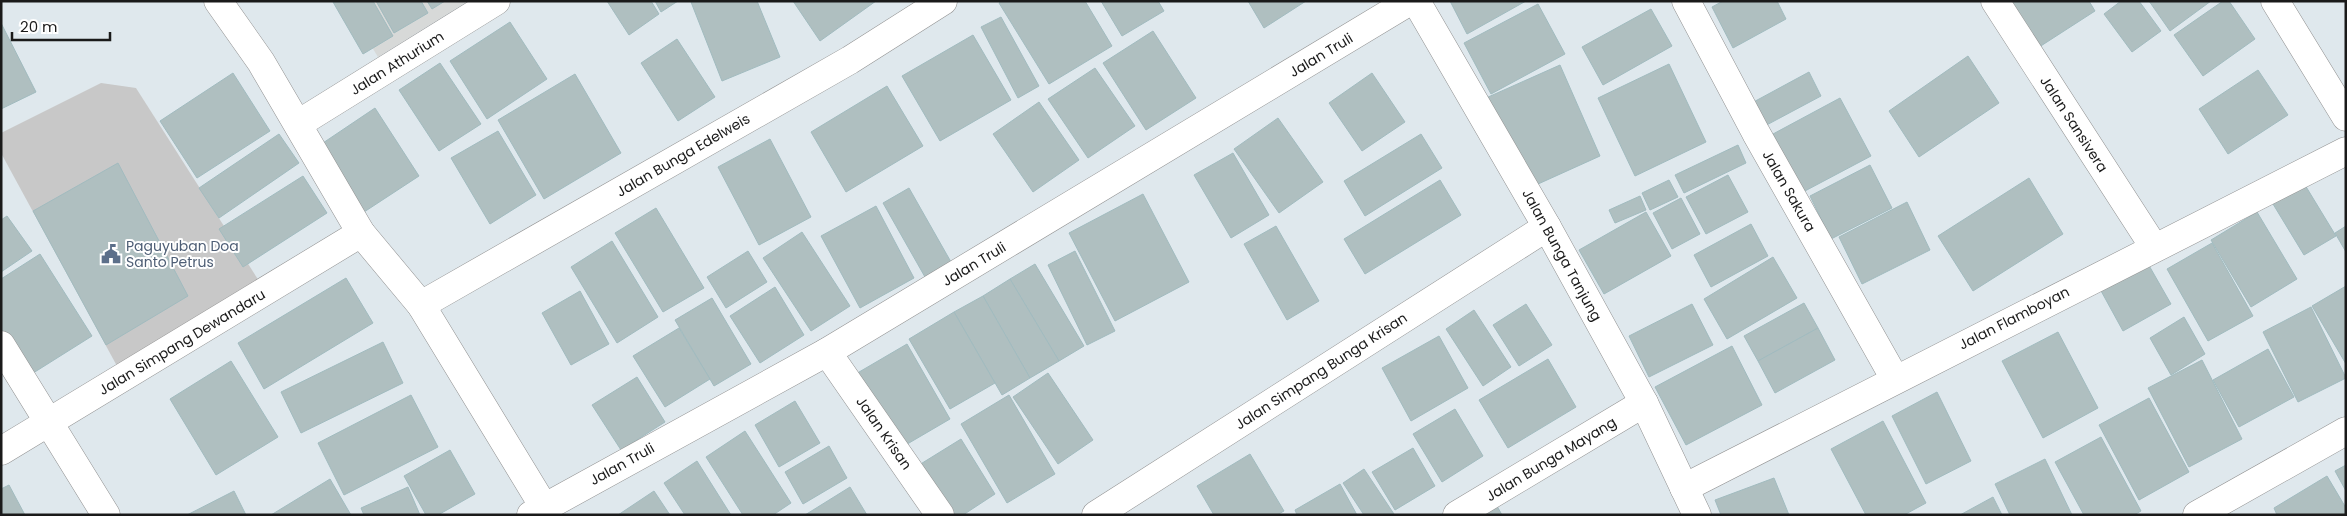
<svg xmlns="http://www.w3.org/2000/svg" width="2347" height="516" viewBox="0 0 2347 516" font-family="Poppins,sans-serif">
  <rect width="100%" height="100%" fill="#dfe8ed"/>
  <!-- residential -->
  <polygon fill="#d7d9d8" points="344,1 468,1 378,57"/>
  <!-- religious -->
  <polygon fill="#c8c8c8" points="101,83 136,88 259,281 117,366 1,153 1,133"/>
  <!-- building -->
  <g fill="#afbfc0" stroke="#a1bbbf">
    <polygon points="373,1 393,36 363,54 333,2"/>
    <polygon points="376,1 421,1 428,13 394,33"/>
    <polygon points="427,1 445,1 432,9"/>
    <polygon points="607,1 651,1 659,14 629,35"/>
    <polygon points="655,1 678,1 661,12"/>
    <polygon points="693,1 757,1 780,57 722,81 691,2"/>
    <polygon points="793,1 876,1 820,41"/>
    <polygon points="1002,1 1085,1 1112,46 1049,84 999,3"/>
    <polygon points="1101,1 1158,1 1164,11 1122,36"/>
    <polygon points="1248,1 1306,1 1264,28"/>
    <polygon points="1450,1 1526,1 1467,34"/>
    <polygon points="1723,1 1777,1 1786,19 1733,48 1712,7"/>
    <polygon points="2012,1 2089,1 2095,11 2033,51 2005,5"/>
    <polygon points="2121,1 2139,1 2161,31 2132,52 2104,14"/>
    <polygon points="2149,1 2211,1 2170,31"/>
    <polygon points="2223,1 2229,1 2255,39 2203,76 2174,35"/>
    <polygon points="1538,4 1565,54 1491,94 1464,43"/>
    <polygon points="1651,9 1672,46 1603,85 1582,47"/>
    <polygon points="1001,17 1039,86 1018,98 981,27"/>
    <polygon points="510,22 547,79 487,119 450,61"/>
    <polygon points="1,23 36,92 1,109"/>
    <polygon points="1153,31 1196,98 1146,130 1103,63"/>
    <polygon points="973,35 1011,100 940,141 902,76"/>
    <polygon points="677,39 715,97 678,121 641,63"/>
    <polygon points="1968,56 1999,103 1919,157 1889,111"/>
    <polygon points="440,63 481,124 439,151 399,90"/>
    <polygon points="1669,64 1706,142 1635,176 1598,98"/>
    <polygon points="1560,65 1600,156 1527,189 1486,98"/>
    <polygon points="1095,68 1135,126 1088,158 1048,99"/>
    <polygon points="2258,70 2288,115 2228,154 2199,109"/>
    <polygon points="1809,72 1821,96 1761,128 1748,105"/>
    <polygon points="233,73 270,131 197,178 160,121"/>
    <polygon points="1372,73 1405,122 1362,151 1329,103"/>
    <polygon points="575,74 621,153 544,199 498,120"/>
    <polygon points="887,86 923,146 846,192 811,132"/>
    <polygon points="1840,98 1871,156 1803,192 1773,134"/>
    <polygon points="1039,102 1079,160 1033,192 993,134"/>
    <polygon points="375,108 419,176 361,214 317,147"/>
    <polygon points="1278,118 1323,182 1279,213 1234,149"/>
    <polygon points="498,131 536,195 490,224 451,158"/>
    <polygon points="279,134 299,163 219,218 199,188"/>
    <polygon points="1421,134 1442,168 1365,216 1344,181"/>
    <polygon points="770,139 811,217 759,245 718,167"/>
    <polygon points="1738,145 1746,163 1684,193 1675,175"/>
    <polygon points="1233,153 1269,215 1231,238 1194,175"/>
    <polygon points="118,163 188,296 106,345 33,211"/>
    <polygon points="1870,165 1892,208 1831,239 1810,196"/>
    <polygon points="1728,175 1748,212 1706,234 1686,197"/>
    <polygon points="303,176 327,213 243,267 219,229"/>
    <polygon points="2029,178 2063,234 1973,291 1938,236"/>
    <polygon points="1440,180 1461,215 1365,274 1344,239"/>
    <polygon points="1669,180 1678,197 1650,210 1642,193"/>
    <polygon points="2305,185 2336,236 2304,255 2273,204"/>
    <polygon points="909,188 951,262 925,277 883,203"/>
    <polygon points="1143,194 1189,282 1115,321 1069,233"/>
    <polygon points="1640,196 1646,210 1615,223 1609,210"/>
    <polygon points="1681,198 1700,234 1672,249 1653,213"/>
    <polygon points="1907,202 1930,250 1862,284 1839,237"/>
    <polygon points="876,206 914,278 860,308 821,236"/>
    <polygon points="656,208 704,288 663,312 615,233"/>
    <polygon points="1646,212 1671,256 1604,294 1579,250"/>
    <polygon points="2257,212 2297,279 2251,307 2211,240"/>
    <polygon points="7,216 32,251 1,272 1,220"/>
    <polygon points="1751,224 1768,256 1711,287 1694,255"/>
    <polygon points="1276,226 1319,301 1287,320 1244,244"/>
    <polygon points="2346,226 2346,252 2335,233"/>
    <polygon points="802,232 850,306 811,331 763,258"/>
    <polygon points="612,241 658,317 617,343 571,267"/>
    <polygon points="2212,243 2253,316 2208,341 2167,269"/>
    <polygon points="748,251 767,282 726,308 707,277"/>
    <polygon points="1075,251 1115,331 1087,345 1048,265"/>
    <polygon points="40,254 92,336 30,375 1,331 1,279"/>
    <polygon points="1773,257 1797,298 1727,339 1704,299"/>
    <polygon points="2147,262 2171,304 2123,331 2100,289"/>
    <polygon points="1035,264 1084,346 1059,361 1010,279"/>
    <polygon points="346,278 373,323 264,389 238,343"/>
    <polygon points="1010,279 1059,361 1030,378 983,296"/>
    <polygon points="2346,286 2346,364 2312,306"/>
    <polygon points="775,287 804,335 760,363 730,316"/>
    <polygon points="580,291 609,344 571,365 542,313"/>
    <polygon points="983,296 1030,378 1002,395 954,312"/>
    <polygon points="712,298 751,364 714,386 675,320"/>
    <polygon points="1804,303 1818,328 1758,361 1744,336"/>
    <polygon points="1526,304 1552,345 1519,366 1493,325"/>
    <polygon points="1692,304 1713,345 1649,377 1629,336"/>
    <polygon points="2311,307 2346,378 2298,402 2263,332"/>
    <polygon points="1474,310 1511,367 1483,386 1446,329"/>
    <polygon points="954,312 995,383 950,409 909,339"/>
    <polygon points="2184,317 2205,354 2171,375 2150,338"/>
    <polygon points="679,328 710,379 665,407 633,356"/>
    <polygon points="1818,328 1835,360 1775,393 1758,361"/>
    <polygon points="2058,332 2098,408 2043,438 2002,361"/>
    <polygon points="1439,336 1468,388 1411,421 1382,368"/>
    <polygon points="383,342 403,383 301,433 281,392"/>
    <polygon points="907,344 950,419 897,450 854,375"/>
    <polygon points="1732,346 1762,405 1686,445 1655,387"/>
    <polygon points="2268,349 2294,397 2239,427 2213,380"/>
    <polygon points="1548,359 1576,407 1508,448 1479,400"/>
    <polygon points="2202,360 2242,439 2189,467 2148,388"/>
    <polygon points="231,361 278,437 216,475 170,399"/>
    <polygon points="1048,373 1093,440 1058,464 1013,397"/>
    <polygon points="637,377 665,422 621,450 592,405"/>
    <polygon points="1937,392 1971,461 1926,484 1892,416"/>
    <polygon points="411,395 438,447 344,495 318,443"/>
    <polygon points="1009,395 1055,474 1007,503 961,424"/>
    <polygon points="2149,398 2189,472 2139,500 2099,425"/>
    <polygon points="795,401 820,443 779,467 755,425"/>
    <polygon points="1455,409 1483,456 1442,482 1413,434"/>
    <polygon points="1883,421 1926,503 1904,515 1866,515 1831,449"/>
    <polygon points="745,431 791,503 773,515 743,515 706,457"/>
    <polygon points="2101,437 2141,511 2134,515 2084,515 2055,462"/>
    <polygon points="961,439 995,494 963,515 949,515 919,465"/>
    <polygon points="829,446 847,478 803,504 785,472"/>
    <polygon points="1413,448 1435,486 1395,510 1372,472"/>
    <polygon points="450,450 475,494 438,515 426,515 404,476"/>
    <polygon points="1250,454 1284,511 1277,515 1214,515 1197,486"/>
    <polygon points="2045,459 2072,515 2010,515 1995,484"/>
    <polygon points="697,461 731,515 685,515 664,483"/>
    <polygon points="2346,465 2346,491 2335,471"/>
    <polygon points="1364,469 1394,514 1364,515 1343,483"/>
    <polygon points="2327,476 2346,508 2346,515 2277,515 2274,508"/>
    <polygon points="1774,478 1789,515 1721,515 1715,500"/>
    <polygon points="330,479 351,515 271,515"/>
    <polygon points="1340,484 1357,515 1297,515 1295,510"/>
    <polygon points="9,485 25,515 1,515 1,489"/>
    <polygon points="408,487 420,515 364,515 361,508"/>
    <polygon points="850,487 867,515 805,515"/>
    <polygon points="234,491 246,515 187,515"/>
    <polygon points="654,491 670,515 618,515"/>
    <polygon points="1993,497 2002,515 1960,515"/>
    <polygon points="1497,506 1502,515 1483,515"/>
  </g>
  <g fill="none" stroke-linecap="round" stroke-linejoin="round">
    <defs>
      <g id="minor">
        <polyline points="218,1 261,62 361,233 421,305 544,507"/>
        <polyline points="1416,1 1547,227 1644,403 1697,515"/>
        <polyline points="1686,1 1756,133 1895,379"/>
        <polyline points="1995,1 2154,247"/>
        <polyline points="2275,1 2346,117"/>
        <polyline points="298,124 496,1"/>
        <polyline points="421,305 850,60 943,1"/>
        <polyline points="1,345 106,515"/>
        <polyline points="827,352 940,515"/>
        <polyline points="1,451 361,233"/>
        <polyline points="1684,488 2346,151"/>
        <polyline points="531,515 827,352 1410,1"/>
        <polyline points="1096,515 1547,227"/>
        <polyline points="1457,515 1644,403"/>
        <polyline points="2197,515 2346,431"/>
      </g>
    </defs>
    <!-- minor casing -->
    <use href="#minor" stroke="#919191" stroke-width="29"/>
    <!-- minor -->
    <use href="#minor" stroke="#fff" stroke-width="28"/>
  </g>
  <!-- icons -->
  <defs>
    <symbol id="civic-bare" viewBox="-9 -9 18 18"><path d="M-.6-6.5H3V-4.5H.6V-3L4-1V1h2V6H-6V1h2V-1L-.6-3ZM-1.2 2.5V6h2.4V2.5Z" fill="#5c6f8a" stroke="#fff" stroke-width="2.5" paint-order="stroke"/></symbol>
  </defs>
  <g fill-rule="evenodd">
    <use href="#civic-bare" x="97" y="240" width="28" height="28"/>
  </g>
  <g text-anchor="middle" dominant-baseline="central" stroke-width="4" stroke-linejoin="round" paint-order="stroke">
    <!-- street labels -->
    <g font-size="14" fill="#1a1a1a" stroke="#fff">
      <text transform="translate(1321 55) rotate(-31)">Jalan Truli</text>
      <text transform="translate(397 63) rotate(-32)">Jalan Athurium</text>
      <text transform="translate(2074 124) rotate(57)">Jalan Sansivera</text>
      <text transform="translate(683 155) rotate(-30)">Jalan Bunga Edelweis</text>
      <text transform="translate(1789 191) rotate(60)">Jalan Sakura</text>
      <text transform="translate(1562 255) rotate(61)">Jalan Bunga Tanjung</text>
      <text transform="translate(974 264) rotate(-31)">Jalan Truli</text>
      <text transform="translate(2014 318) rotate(-27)">Jalan Flamboyan</text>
      <text transform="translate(182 342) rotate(-31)">Jalan Simpang Dewandaru</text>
      <text transform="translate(1321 371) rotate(-33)">Jalan Simpang Bunga Krisan</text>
      <text transform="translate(884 433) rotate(55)">Jalan Krisan</text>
      <text transform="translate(1551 459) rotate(-31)">Jalan Bunga Mayang</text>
      <text transform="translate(622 464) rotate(-29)">Jalan Truli</text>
    </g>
    <!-- service labels -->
    <g font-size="14" fill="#4e5e75" stroke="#fff" text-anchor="start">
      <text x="126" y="246">Paguyuban Doa<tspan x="126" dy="16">Santo Petrus</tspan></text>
    </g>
  </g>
  <!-- border -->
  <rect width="2347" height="516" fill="none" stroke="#1a1a1a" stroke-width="5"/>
  <!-- scale -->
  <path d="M12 32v8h98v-8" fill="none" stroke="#1a1a1a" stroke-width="2.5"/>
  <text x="20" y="32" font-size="15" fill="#1a1a1a" stroke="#ffffff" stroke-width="4" paint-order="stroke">20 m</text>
</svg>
